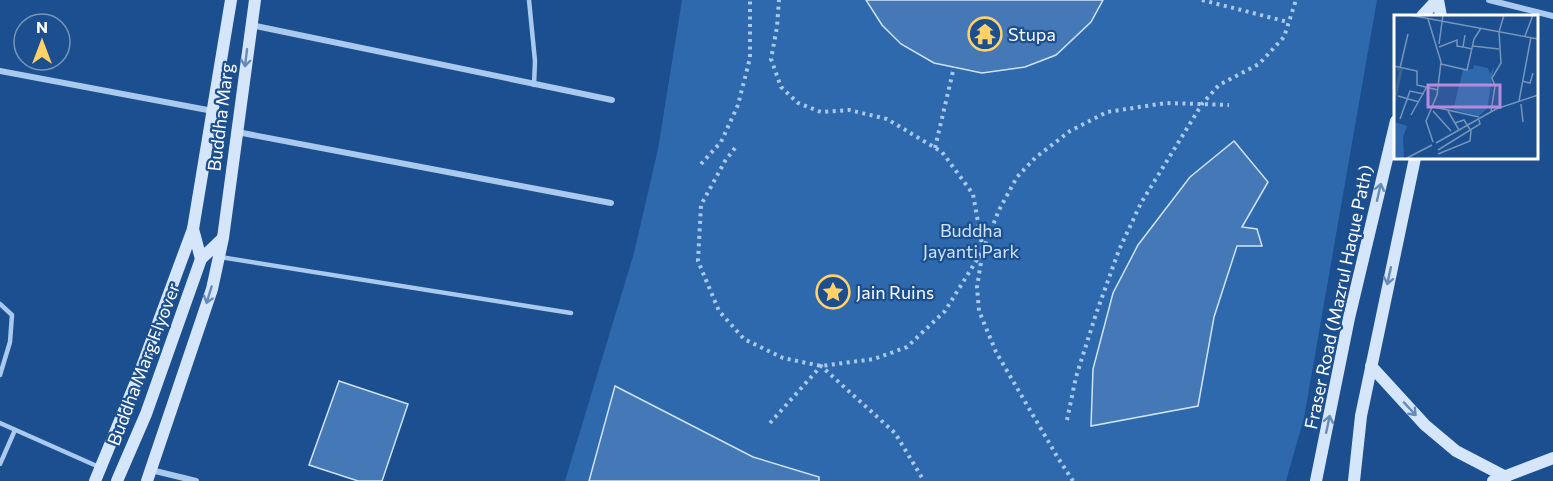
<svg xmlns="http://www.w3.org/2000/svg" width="1553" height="481" viewBox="0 0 1553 481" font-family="Commissioner,sans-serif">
  <rect width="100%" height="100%" fill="#1b4f8f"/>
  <!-- park -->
  <polygon fill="#2e69ad" points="682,0 1377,0 1304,418 1286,481 565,481 634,253 658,149"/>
  <!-- building -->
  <g fill="#4478b7" stroke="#cfe3fa" stroke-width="1.5">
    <polygon points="866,0 1103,0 1091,22 1056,55 1025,67 982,73 934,63 901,44 882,25"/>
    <polygon points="1234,141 1268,182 1242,227 1257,229 1262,246 1237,246 1214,317 1198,406 1091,426 1093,369 1113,293 1138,245 1190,177"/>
    <polygon points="339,381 408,404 382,481 358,481 309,465"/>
    <polygon points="615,386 753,457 819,477 819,481 589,481"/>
  </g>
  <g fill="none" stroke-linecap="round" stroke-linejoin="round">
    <!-- path -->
    <g stroke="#a9c9ee" stroke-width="4" stroke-dasharray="3 4.5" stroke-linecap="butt">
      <polyline points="1202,0 1288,22"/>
      <polyline points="735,148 725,161 701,205 698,261 719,311 744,339 783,358 821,366 874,359 907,347 945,311 983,250 973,194 942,152 887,119 849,110 821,112 798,103 781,87 771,59 777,27 779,0"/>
      <polyline points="935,148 954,67"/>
      <polyline points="701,164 721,142 738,105 750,58 750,0"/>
      <polyline points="1067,420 1076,377 1096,314 1119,250 1141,203 1202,104 1219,85 1259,64 1284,37 1296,0"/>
      <polyline points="770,423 821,366 895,433 924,481"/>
      <polyline points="1073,481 1058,458 996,352 979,311 977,287 983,250 999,210 1017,177 1035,158 1070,131 1107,112 1166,103 1229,105"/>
    </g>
    <!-- service -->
    <g stroke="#a9c9ee" stroke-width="4.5">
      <polyline points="529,0 535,61 534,85"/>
      <polyline points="220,257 571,313"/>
      <polyline points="0,304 12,315 10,342 0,375"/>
      <polyline points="0,423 99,467"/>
      <polyline points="0,464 15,430"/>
    </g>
    <!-- minor -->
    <g stroke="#a9c9ee" stroke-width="6">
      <polyline points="1489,0 1553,16"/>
      <polyline points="251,25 612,100"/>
      <polyline points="0,71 213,111"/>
      <polyline points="237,132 611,203"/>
      <polyline points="151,470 196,481"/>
    </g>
    <!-- secondary -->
    <g stroke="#d6e6fa" stroke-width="12">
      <polyline points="1438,0 1441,16"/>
      <polyline points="1422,16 1437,0"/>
      <polyline points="193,229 201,259"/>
      <polyline points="1371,366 1425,425 1456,451 1506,477"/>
      <polyline points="95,481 140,372 193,229 231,0"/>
      <polyline points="117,481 146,414 201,259 222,239"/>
      <polyline points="147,481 212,289 223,238 255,0"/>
      <polyline points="1316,481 1349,318 1396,121"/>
      <polyline points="1354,481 1361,416 1415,158"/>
      <polyline points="1493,481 1553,458"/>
    </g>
  </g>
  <!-- one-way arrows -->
  <defs><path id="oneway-shaft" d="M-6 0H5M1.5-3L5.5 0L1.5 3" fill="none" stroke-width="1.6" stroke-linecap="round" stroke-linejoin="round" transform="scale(1.5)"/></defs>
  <g stroke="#668bba">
    <use href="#oneway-shaft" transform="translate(246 58) rotate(97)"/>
    <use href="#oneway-shaft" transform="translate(1379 192) rotate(-77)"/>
    <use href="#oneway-shaft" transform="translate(1389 276) rotate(102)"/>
    <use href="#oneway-shaft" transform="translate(209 295) rotate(107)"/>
    <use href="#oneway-shaft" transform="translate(1410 409) rotate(47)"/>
    <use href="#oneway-shaft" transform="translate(1328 424) rotate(-78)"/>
  </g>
  <!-- icons -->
  <defs>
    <symbol id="temple-ring" viewBox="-11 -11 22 22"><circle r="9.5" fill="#1b4f8f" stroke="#ffd166" stroke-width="1.5"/><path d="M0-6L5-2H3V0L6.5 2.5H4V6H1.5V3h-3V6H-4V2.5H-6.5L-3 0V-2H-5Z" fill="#ffd166"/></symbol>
    <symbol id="sight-ring" viewBox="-11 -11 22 22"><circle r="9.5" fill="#1b4f8f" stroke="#ffd166" stroke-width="1.5"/><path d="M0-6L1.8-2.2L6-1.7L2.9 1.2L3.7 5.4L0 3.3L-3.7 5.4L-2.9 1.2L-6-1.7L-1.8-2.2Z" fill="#ffd166"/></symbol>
  </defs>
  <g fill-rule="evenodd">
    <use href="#temple-ring" x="966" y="15" width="38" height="38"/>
    <use href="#sight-ring" x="814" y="273" width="38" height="38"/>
  </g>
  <g text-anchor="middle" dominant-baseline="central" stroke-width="4.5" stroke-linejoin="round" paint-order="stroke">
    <!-- poi labels -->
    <g font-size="18" fill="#fff" stroke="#1b4f8f" text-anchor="start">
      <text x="1008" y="34">Stupa</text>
      <text x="856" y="292">Jain Ruins</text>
    </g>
    <!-- street labels -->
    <g font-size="18" fill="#fff" stroke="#1b4f8f">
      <text transform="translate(220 117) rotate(-83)">Buddha Marg</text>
      <text transform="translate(1338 297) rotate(-78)">Fraser Road (Mazrul Haque Path)</text>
      <text transform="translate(143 364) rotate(-69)">Buddha Marg Flyover</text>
    </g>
    <!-- park labels -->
    <g font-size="18" fill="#cfe3fa" stroke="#1b4f8f">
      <text x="971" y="230">Buddha<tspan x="971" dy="21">Jayanti Park</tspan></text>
    </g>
  </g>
  <!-- overview -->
  <g transform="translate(1394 15)">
    <rect width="144" height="144" fill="#1b4f8f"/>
    <path d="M0 107 13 111 9 122 10 144H3L0 138Z" fill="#2e69ad"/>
    <path d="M80 50 94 53 96 59 100 52 93 94 85 101 59 95 69 55 79 54Z" fill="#2e69ad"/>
    <path fill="none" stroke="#3c6290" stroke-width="3" d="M0 87 7 55 3 54"/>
    <path fill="none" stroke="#7695bc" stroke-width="1.5" d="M15 0 144 24M34 4 47 47 43 80 32 106 39 127M71 20 69 32 78 34M131 21 139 0M45 29 49 0M79 31 105 34M45 32 63 25V31L69 32M47 49 73 55 80 24 87 13M0 51 23 56V70L44 75M6 53 14 19M128 66 136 68 139 58M4 81 25 87M125 86 137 22M127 89 129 107M40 92 85 102M39 96 57 116M54 96 65 115M97 97 101 71 98 63 107 48 105 17 110 0M17 100 32 73M6 104 16 76 30 79M42 128 102 94 144 80M44 135 86 109 85 105M44 139 76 126 77 116 70 105 61 108M11 144 38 130"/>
    <path fill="#b68bdc" fill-opacity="0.15" stroke="#b68bdc" stroke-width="3" d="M34 70H106V92H34Z"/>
    <rect width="144" height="144" fill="none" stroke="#fff" stroke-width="3"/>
  </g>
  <!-- north arrow -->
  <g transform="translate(42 42)"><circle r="28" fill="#1b4f8f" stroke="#7695bc" stroke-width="1.5"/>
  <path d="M0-4.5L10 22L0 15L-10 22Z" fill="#ffd166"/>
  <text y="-9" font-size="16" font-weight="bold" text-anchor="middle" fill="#ffffff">N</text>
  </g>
</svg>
